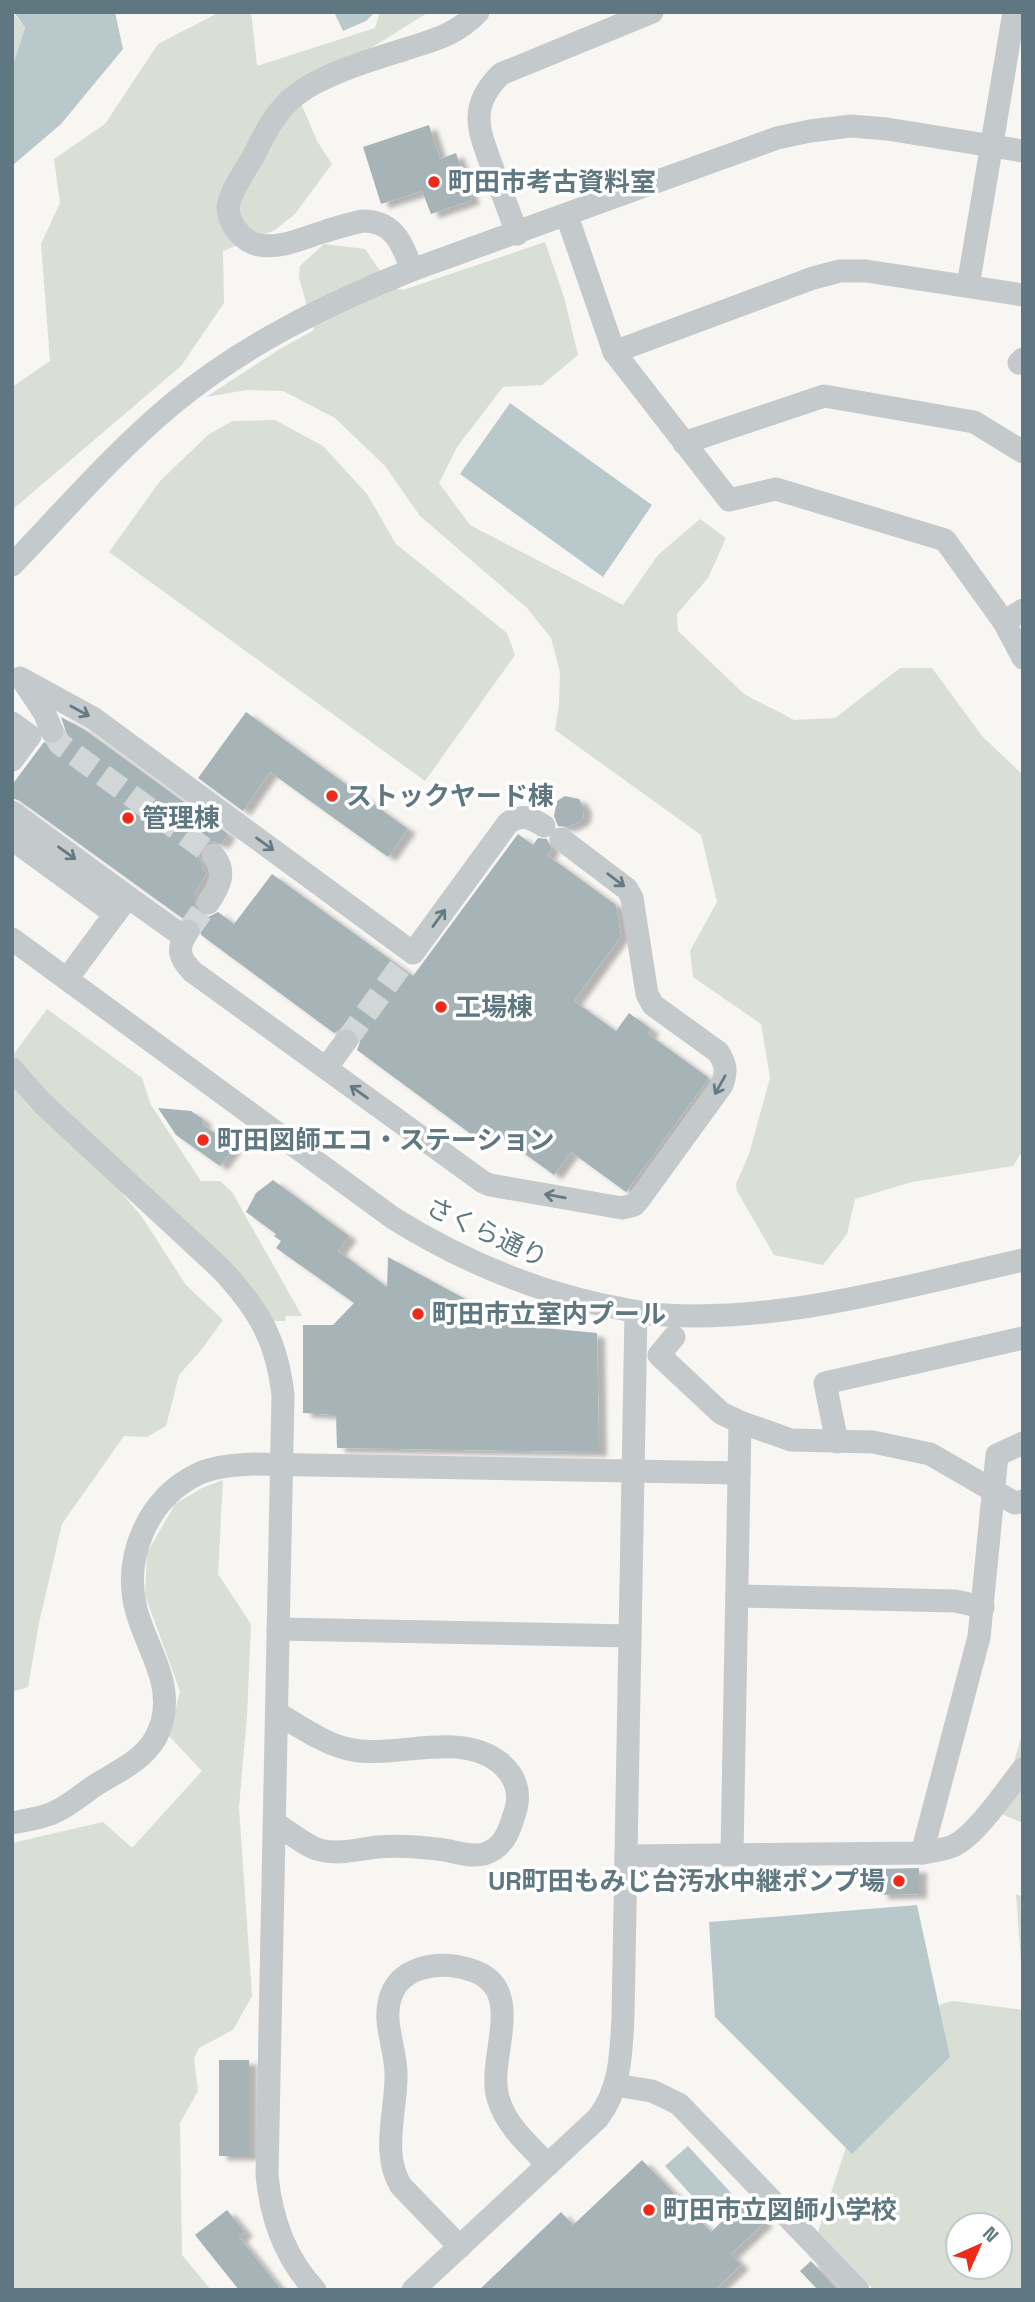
<svg xmlns="http://www.w3.org/2000/svg" width="1035" height="2302" viewBox="0 0 1035 2302" font-family="'Space Grotesk','Noto Sans JP',sans-serif">
  <defs>
    <filter id="shadow"><feDropShadow dx="8" dy="4.5" stdDeviation="2" flood-color="#0004"/></filter>
  </defs>
  <rect width="100%" height="100%" fill="#f7f6f3"/>
  <!-- green -->
  <g fill="#d9dfd4" fill-rule="evenodd">
    <polygon points="12,12 25,28 12,67"/>
    <polygon points="220,12 251,12 257,66 375,28 380,12 429,12 297,94 317,141 332,164 295,214 275,230 223,251 224,303 181,366 12,510 12,387 50,361 41,244 60,203 54,159 105,124 158,44"/>
    <polygon points="545,242 564,297 578,355 542,385 503,387 457,447 439,483 470,525 623,605 658,555 700,519 726,538 708,578 677,614 678,631 744,694 794,720 835,718 900,668 932,668 982,736 1023,775 1023,1150 1013,1166 912,1182 855,1199 847,1234 823,1265 774,1255 737,1191 736,1184 749,1154 770,1078 761,1024 693,977 690,951 717,902 701,835 555,730 559,704 560,672 551,638 527,608 420,516 385,466 335,418 283,391 247,390 206,397 280,349 314,330 299,278 300,266 324,244 365,249 392,288 403,290"/>
    <polygon points="275,420 323,446 367,494 396,544 507,633 515,655 425,781 109,552 160,481 208,435 232,421"/>
    <polygon points="47,1009 142,1078 151,1105 201,1181 220,1181 232,1192 302,1316 286,1316 285,1321 273,1321 49,1096 13,1055"/>
    <polygon points="12,1086 32,1110 94,1160 142,1217 186,1285 223,1320 202,1349 179,1375 166,1426 147,1437 124,1436 62,1524 39,1623 28,1687 12,1692"/>
    <polygon points="223,1480 218,1574 251,1624 247,1716 239,1807 252,1996 233,2030 199,2048 194,2058 198,2091 180,2123 182,2255 211,2290 12,2290 12,1843 103,1822 132,1848 202,1771 169,1736 180,1691 145,1595 147,1553 175,1504 202,1488"/>
    <polygon points="1023,1731 1023,1823 999,1813"/>
    <polygon points="1016,1894 1023,1897 1023,1991"/>
    <path d="M953 2001 1023 2010V2290H874L818 2232 851 2132 896 2016ZM958 2225H1000V2267H958Z"/>
  </g>
  <!-- water -->
  <g fill="#b9c9cb">
    <polygon points="14,12 115,12 123,49 61,124 13,165 12,67 25,28"/>
    <polygon points="334,12 375,12 366,21 343,31"/>
    <polygon points="510,403 652,505 603,577 460,474"/>
    <polygon points="917,1905 950,2057 852,2154 715,2017 709,1922"/>
    <polygon points="688,2146 733,2195 710,2216 665,2166"/>
  </g>
  <!-- building -->
  <g fill="#a7b4b7" filter="url(#shadow)">
    <polygon points="429,125 440,159 456,153 472,200 431,214 422,191 381,204 363,147"/>
    <polygon points="246,712 408,829 388,857 270,772 243,811 198,778"/>
    <polygon points="61,717 85,730 228,834 221,844 211,841 204,844 200,850 199,857 204,866 202,868 207,873 194,894 196,896 195,908 200,914 208,917 218,912 234,924 272,874 413,976 518,834 533,845 538,838 547,839 552,849 547,855 616,905 621,936 574,1001 616,1031 629,1013 651,1029 648,1034 709,1078 626,1192 571,1152 554,1175 488,1127 479,1140 357,1050 360,1042 355,1030 347,1027 340,1029 334,1033 201,935 200,925 196,919 189,917 182,918 20,801 12,798 12,785 44,742 50,745 57,744 63,739 66,732"/>
    <polygon points="565,796 579,799 584,808 583,818 579,822 568,827 558,826 554,816 557,801"/>
    <polygon points="158,1108 191,1111 204,1120 202,1124 234,1147 220,1166 176,1135"/>
    <polygon points="273,1180 349,1236 338,1251 387,1287 388,1257 513,1325 597,1333 599,1452 337,1448 336,1415 303,1413 303,1325 333,1325 354,1303 276,1248 281,1241 274,1236 276,1234 246,1212 256,1193"/>
    <polygon points="919,1868 919,1894 880,1895 879,1869"/>
    <rect x="219" y="2060" width="30" height="96"/>
    <polygon points="642,2160 711,2232 744,2200 765,2222 731,2254 741,2265 715,2290 479,2290 561,2212 573,2225"/>
    <polygon points="227,2210 245,2232 239,2237 281,2290 239,2290 195,2235"/>
    <polygon points="811,2261 838,2290 818,2290 800,2271"/>
  </g>
  <g fill="none" stroke-linecap="round" stroke-linejoin="round">
    <!-- minor-tunnel -->
    <g stroke="#d1d6d6" stroke-width="23" stroke-dasharray="23 11" stroke-linecap="butt">
      <polyline points="52,731 60,744 213,855"/>
      <polyline points="188,931 208,903"/>
      <polyline points="346,1041 400,967"/>
    </g>
    <!-- minor -->
    <g stroke="#c4c9cb" stroke-width="23">
      <polyline points="567,216 614,352 729,500 776,489 945,540 1004,622 1023,658"/>
      <path d="M517 234C510 213 502 193 494 172 480 133 466 108 501 74L652 12"/>
      <path d="M412 270C402 244 395 221 362 221 350 224 338 227 326 231 305 237 282 249 259 245 243 242 228 224 228 207 229 193 247 168 254 155 265 133 276 110 296 95 324 73 375 59 409 48 437 39 457 34 478 12"/>
      <polyline points="968,286 1014,12"/>
      <polyline points="614,352 813,278 840,271 866,271 1023,295"/>
      <polyline points="1019,363 1023,359"/>
      <polyline points="684,443 824,396 974,422 1023,452"/>
      <path d="M12 565C64 511 113 454 170 406 241 346 327 304 412 270L777 138 810 131 851 126 887 129 1023 151"/>
      <polyline points="1004,622 1023,610"/>
      <path d="M20 678 93 718 413 953 508 823C522 813 531 818 544 826"/>
      <polyline points="24,682 44,712 52,731"/>
      <polyline points="12,723 30,736 12,760"/>
      <polyline points="12,812 128,897 115,914 12,839"/>
      <polyline points="128,897 184,937"/>
      <path d="M208 903C220 886 227 871 213 855"/>
      <path d="M188 931C176 949 179 958 193 972L483 1182 490 1185 622 1208 634 1205 640 1198 722 1085C727 1071 726 1064 718 1052L653 1005 647 994 632 898 627 889 561 839"/>
      <path d="M12 939 393 1218C457 1258 524 1287 598 1304 616 1307 633 1312 651 1314 774 1325 903 1287 1023 1260"/>
      <polyline points="67,979 115,914"/>
      <polyline points="326,1068 346,1041"/>
      <path d="M12 1069 41 1102 220 1268C258 1308 277 1340 283 1395L267 2175C271 2218 285 2258 315 2290"/>
      <polyline points="674,1337 659,1355 721,1413 740,1422"/>
      <polyline points="837,1442 825,1383 1023,1338"/>
      <polyline points="737,1596 955,1601 983,1607"/>
      <polyline points="278,1629 630,1636"/>
      <path d="M12 1823C23 1821 34 1819 44 1816 62 1811 79 1797 94 1786 113 1774 136 1764 150 1746 155 1740 160 1729 162 1722 173 1680 146 1648 136 1609 123 1556 148 1498 198 1474 215 1466 236 1465 255 1464L739 1473"/>
      <path d="M275 1823C288 1831 305 1846 320 1850 340 1855 358 1849 378 1847 398 1845 417 1847 437 1849 451 1850 469 1858 484 1854 506 1847 510 1828 516 1809 521 1790 514 1774 499 1762 458 1730 394 1760 348 1749 323 1743 299 1726 277 1713"/>
      <polyline points="922,1853 979,1637 997,1455 1023,1443"/>
      <polyline points="732,1854 740,1422 791,1440 873,1442 930,1454 1015,1503 1023,1501"/>
      <path d="M626 1856 922 1853C933 1851 945 1850 955 1845 977 1834 1007 1789 1023 1769"/>
      <polyline points="615,2085 652,2091 679,2104 858,2290"/>
      <path d="M460 2247 401 2186C381 2154 396 2112 396 2077 397 2053 384 2027 389 2003 396 1965 440 1960 471 1970 529 1988 486 2058 498 2098 506 2126 528 2144 548 2165"/>
      <path d="M413 2290 598 2118C621 2088 621 2053 623 2017L636 1312"/>
    </g>
  </g>
  <!-- one-way arrows -->
  <defs><path id="oneway-shaft" d="M-6 0H5M1.5-3L5.5 0L1.5 3" fill="none" stroke-width="1.6" stroke-linecap="round" stroke-linejoin="round" transform="scale(1.75)"/></defs>
  <g stroke="#647b84">
    <use href="#oneway-shaft" transform="translate(80 711) rotate(29)"/>
    <use href="#oneway-shaft" transform="translate(265 844) rotate(36)"/>
    <use href="#oneway-shaft" transform="translate(67 853) rotate(36)"/>
    <use href="#oneway-shaft" transform="translate(616 880) rotate(37)"/>
    <use href="#oneway-shaft" transform="translate(439 918) rotate(-54)"/>
    <use href="#oneway-shaft" transform="translate(720 1085) rotate(119)"/>
    <use href="#oneway-shaft" transform="translate(359 1092) rotate(-144)"/>
    <use href="#oneway-shaft" transform="translate(555 1196) rotate(-170)"/>
  </g>
  <!-- markers -->
  <g fill="#ef2a1a" stroke="#fff" stroke-width="2.5">
    <circle cx="434" cy="182" r="7"/>
    <circle cx="332" cy="796" r="7"/>
    <circle cx="128" cy="818" r="7"/>
    <circle cx="441" cy="1007" r="7"/>
    <circle cx="203" cy="1140" r="7"/>
    <circle cx="418" cy="1314" r="7"/>
    <circle cx="899" cy="1881" r="7"/>
    <circle cx="649" cy="2210" r="7"/>
  </g>
  <g text-anchor="middle" dominant-baseline="central" stroke-width="7" stroke-linejoin="round" paint-order="stroke">
    <!-- poi labels -->
    <g font-size="26" font-weight="bold" fill="#5f7780" stroke="#fff" text-anchor="start">
      <text x="448" y="182">町田市考古資料室</text>
      <text x="346" y="796">ストックヤード棟</text>
      <text x="142" y="818">管理棟</text>
      <text x="455" y="1007">工場棟</text>
      <text x="217" y="1140">町田図師エコ・ステーション</text>
      <text x="432" y="1314">町田市立室内プール</text>
      <text x="885" y="1881" text-anchor="end">UR町田もみじ台汚水中継ポンプ場</text>
      <text x="663" y="2210">町田市立図師小学校</text>
    </g>
    <!-- street labels -->
    <g font-size="26" fill="#5f7780" stroke="#fff">
      <text transform="translate(487 1232) rotate(25)">さくら通り</text>
    </g>
  </g>
  <!-- border -->
  <rect width="1035" height="2302" fill="none" stroke="#5f7780" stroke-width="28"/>
  <!-- north arrow -->
  <g transform="translate(979 2246) rotate(45)"><circle r="33" fill="#ffffff" stroke="#bfc9cc" stroke-width="2"/>
  <path d="M0-5L12 26L0 18L-12 26Z" fill="#ef2a1a"/>
  <text y="-10" font-size="19" font-weight="bold" text-anchor="middle" fill="#5f7780">N</text>
  </g>
</svg>
